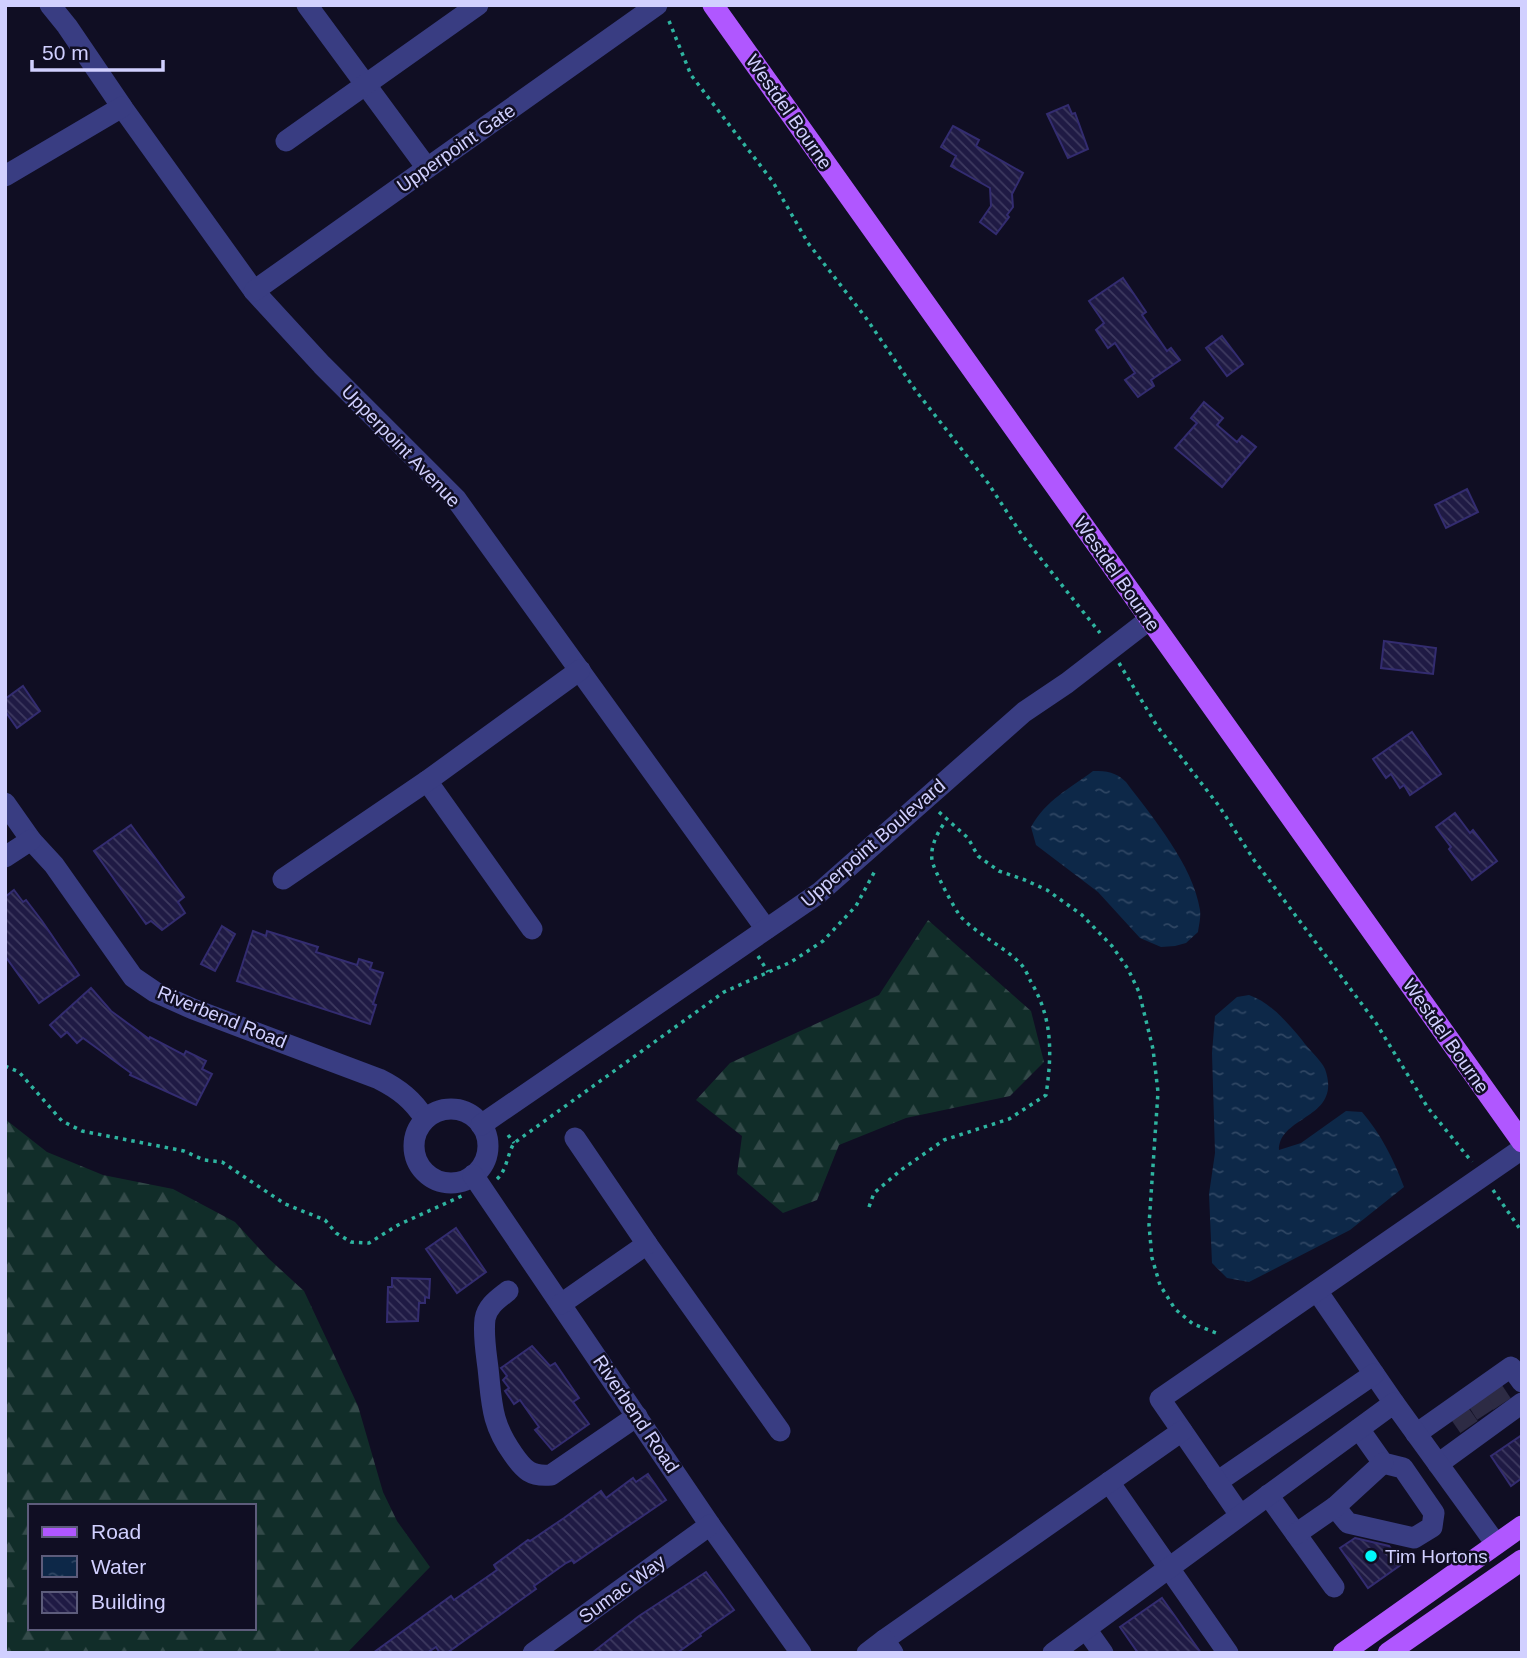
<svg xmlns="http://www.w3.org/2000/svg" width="1527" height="1658" viewBox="0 0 1527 1658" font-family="Arial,sans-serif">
  <defs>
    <pattern id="forest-firs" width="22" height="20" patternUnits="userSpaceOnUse" patternTransform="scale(1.75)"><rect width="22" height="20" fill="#112d29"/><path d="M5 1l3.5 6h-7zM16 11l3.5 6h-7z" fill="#334a49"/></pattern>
    <pattern id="water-ripples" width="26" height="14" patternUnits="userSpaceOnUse" patternTransform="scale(1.75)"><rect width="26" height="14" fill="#0d2848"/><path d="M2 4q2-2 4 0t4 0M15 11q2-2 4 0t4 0" fill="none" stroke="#2f4663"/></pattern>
    <pattern id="building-back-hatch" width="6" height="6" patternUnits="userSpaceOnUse" patternTransform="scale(1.75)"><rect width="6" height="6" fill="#1f1a44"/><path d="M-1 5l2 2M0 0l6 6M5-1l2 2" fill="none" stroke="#3e3a60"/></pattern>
  </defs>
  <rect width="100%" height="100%" fill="#100e23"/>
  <!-- forest -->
  <g fill="url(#forest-firs)" fill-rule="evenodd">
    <polygon points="928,920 1031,1011 1044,1062 1010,1096 906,1118 839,1145 817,1200 783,1213 737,1174 742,1136 696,1100 730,1063 879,995"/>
    <path d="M5 1119 47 1152 103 1175 173 1189 235 1222 268 1258 304 1291 358 1406 383 1492 397 1521 430 1567 347 1653H5ZM30 1506H254V1628H30Z"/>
  </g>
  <!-- water -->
  <g fill="url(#water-ripples)">
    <path d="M1093 771C1107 771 1116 772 1126 782 1153 818 1193 865 1200 910 1201 917 1199 925 1198 932L1186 943 1175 946 1161 947 1140 938 1098 892 1036 845 1031 827C1047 799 1068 790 1093 771Z"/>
    <path d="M1249 995C1270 1002 1288 1023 1302 1040 1308 1049 1321 1060 1325 1069 1343 1119 1279 1115 1279 1150L1301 1143 1346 1111 1362 1112C1381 1134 1394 1160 1404 1187L1350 1230 1249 1282 1227 1278 1212 1263 1209 1194 1215 1153 1212 1053 1215 1016 1237 997Z"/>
  </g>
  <!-- building -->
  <g fill="url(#building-back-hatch)" stroke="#332c70" stroke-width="2">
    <polygon points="1068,105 1072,114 1075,113 1088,149 1068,158 1047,114"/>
    <polygon points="953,126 979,140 976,146 1023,173 1012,194 1013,207 1007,215 1009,217 996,234 980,222 991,206 990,188 951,166 956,156 941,147"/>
    <polygon points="1123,278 1146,312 1142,315 1167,351 1171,348 1180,360 1151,380 1154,386 1138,397 1125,380 1135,373 1115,343 1108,348 1096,330 1104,323 1089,301"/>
    <polygon points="1222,336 1243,364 1227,376 1206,348"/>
    <polygon points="1204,402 1223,418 1217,425 1237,442 1242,436 1256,447 1222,487 1175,448 1197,423 1191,418"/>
    <polygon points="1467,489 1478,512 1446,528 1435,505"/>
    <polygon points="1384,641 1436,648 1433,674 1381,668"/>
    <polygon points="23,686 40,711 17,728 5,711 5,699"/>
    <polygon points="1412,732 1441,774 1410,795 1404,785 1400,788 1391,774 1386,778 1373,759"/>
    <polygon points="1455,813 1470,833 1473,830 1497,861 1472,880 1449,849 1451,847 1436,827"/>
    <polygon points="131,825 184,897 178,902 185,913 162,930 151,921 146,924 94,851"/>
    <polygon points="14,890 23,902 26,900 42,921 79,975 39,1003 5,956 5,897"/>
    <polygon points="222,926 235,934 215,971 201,964"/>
    <polygon points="253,931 266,936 267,931 318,947 316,952 357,965 359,959 372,963 370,969 383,973 373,1004 376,1005 370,1024 237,981"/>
    <polygon points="91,988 111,1011 149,1039 150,1037 184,1055 186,1051 206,1061 202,1069 212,1074 196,1105 130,1075 131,1073 83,1038 77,1043 67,1032 61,1037 50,1025"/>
    <polygon points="456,1228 486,1272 457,1293 426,1249"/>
    <polygon points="392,1278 430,1279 429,1298 425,1297 425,1303 419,1303 418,1321 387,1322 388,1287 392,1287"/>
    <polygon points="532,1346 550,1366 555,1363 579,1398 573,1402 589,1424 552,1450 535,1430 539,1427 520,1400 514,1404 505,1391 509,1388 503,1380 507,1376 501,1368"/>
    <polygon points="1522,1435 1522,1478 1511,1486 1491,1456"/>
    <polygon points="648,1474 666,1500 574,1563 572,1560 566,1563 534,1586 536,1589 447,1653 440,1653 436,1647 427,1653 373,1653 451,1596 454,1600 497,1570 494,1565 528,1540 530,1541 564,1518 601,1491 606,1498 633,1478 636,1482"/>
    <polygon points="1355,1538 1389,1546 1402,1564 1368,1588 1340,1548"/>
    <polygon points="706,1572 734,1610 700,1634 701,1636 677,1653 592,1653 639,1616"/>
    <polygon points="1162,1598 1201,1653 1138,1653 1120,1627"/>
  </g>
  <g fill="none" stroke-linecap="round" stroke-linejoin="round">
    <!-- minor-tunnel -->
    <g stroke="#2d2b44" stroke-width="21" stroke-dasharray="21 10" stroke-linecap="butt">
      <polyline points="1492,1389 1502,1404"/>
      <polyline points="1477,1400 1486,1414"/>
      <polyline points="1460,1414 1469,1427"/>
    </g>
    <!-- path -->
    <g stroke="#2eb4a0" stroke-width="3.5" stroke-dasharray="3.5 5" stroke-linecap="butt">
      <polyline points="669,21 691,75 773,182 808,243 866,318 916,391 988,483 1022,535 1100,633"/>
      <polyline points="1119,663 1157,726 1219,806 1254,860 1376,1023 1428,1108 1472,1162"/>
      <polyline points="939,812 968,838 978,856 999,871 1025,880 1047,890 1082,915 1112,946 1128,969 1139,992 1153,1049 1158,1092 1149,1225 1152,1258 1160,1285 1175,1309 1193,1324 1219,1334"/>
      <polyline points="758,956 768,972"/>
      <polyline points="5,1066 19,1072 62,1121 82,1131 184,1151 204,1160 222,1162 285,1204 325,1220 336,1233 351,1242 369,1243 398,1225 466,1194"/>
      <polyline points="508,1135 514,1143"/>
      <path d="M497 1179C507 1170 507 1155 514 1143L724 992 791 962 823 941 856 906 876 869"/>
      <polyline points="1493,1190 1522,1232"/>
      <path d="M869 1207 874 1193 901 1170 944 1140 1009 1119 1046 1095C1052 1054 1053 1019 1031 982 1028 976 1025 968 1020 963 1003 946 978 935 961 917 955 910 933 869 932 860 930 846 938 831 946 821"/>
    </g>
    <!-- minor -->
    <g stroke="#393d82" stroke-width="21">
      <polyline points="50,5 67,26 122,107 254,291 322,365 456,499 766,929"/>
      <polyline points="307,5 427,168"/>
      <polyline points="286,141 478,5"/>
      <polyline points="5,176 122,107"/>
      <polyline points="254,291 657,5"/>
      <polyline points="427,781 532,929"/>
      <path d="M5 803 31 840 54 865 133 977 155 992 193 1009 379 1079C399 1089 413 1100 425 1119"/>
      <polyline points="5,857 31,840"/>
      <polyline points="283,879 427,781 580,670"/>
      <circle cx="451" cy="1146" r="37"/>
      <polyline points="481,1125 819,893 1024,712 1067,683 1150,619"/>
      <polyline points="473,1175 710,1525 801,1653"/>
      <polyline points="647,1244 780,1431"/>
      <path d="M508 1291C498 1299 487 1306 485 1319 483 1335 486 1352 488 1368 492 1404 491 1423 513 1454 524 1470 531 1477 551 1475L637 1416"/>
      <polyline points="1317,1291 1394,1403"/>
      <polyline points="561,1304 647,1244 575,1138"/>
      <polyline points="1416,1434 1511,1367 1522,1382"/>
      <polyline points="1438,1464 1522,1403"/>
      <polyline points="1109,1482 1228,1653"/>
      <polyline points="1217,1482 1374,1374"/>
      <polyline points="1268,1495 1334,1587"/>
      <polyline points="1335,1507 1348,1523 1414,1538 1432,1527 1434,1513 1403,1468 1383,1463 1359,1429"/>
      <polyline points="1240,1515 1160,1399 1522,1149"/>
      <polyline points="1296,1534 1335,1507 1383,1463"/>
      <polyline points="1086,1629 1103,1653"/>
      <polyline points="884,1640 1182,1431"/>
      <polyline points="533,1653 710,1525"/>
      <polyline points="867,1653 884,1640 893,1653"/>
      <polyline points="1053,1653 1394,1403 1496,1544"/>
    </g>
    <!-- major -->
    <g stroke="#b057ff" stroke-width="21">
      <polyline points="713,5 1522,1142"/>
      <polyline points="1343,1653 1522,1526"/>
      <polyline points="1388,1653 1522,1560"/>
    </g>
  </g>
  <!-- markers -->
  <circle fill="#00f8fa" stroke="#100e23" stroke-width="2.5" cx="1371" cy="1556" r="7"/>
  <g text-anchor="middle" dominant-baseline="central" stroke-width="5" stroke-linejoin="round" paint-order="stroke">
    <!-- street labels -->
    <g font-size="19" fill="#d1d0ff" stroke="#100e23">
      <text transform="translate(789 112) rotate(55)">Westdel Bourne</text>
      <text transform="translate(456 148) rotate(-35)">Upperpoint Gate</text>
      <text transform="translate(401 446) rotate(46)">Upperpoint Avenue</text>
      <text transform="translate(1117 574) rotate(55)">Westdel Bourne</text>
      <text transform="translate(873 843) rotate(-41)">Upperpoint Boulevard</text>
      <text transform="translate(222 1017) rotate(22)">Riverbend Road</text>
      <text transform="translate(1446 1036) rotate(55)">Westdel Bourne</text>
      <text transform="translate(636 1414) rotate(56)">Riverbend Road</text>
      <text transform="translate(622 1589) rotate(-36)">Sumac Way</text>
    </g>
    <!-- poi labels -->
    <g font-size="19" fill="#d1d0ff" stroke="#100e23" text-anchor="start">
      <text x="1385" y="1556">Tim Hortons</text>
    </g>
  </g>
  <!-- border -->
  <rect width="1527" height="1658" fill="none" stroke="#d1d0ff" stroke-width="14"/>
  <!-- legend -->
  <rect x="28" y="1504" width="228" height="126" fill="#100e23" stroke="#5d5c7b" stroke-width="2"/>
  <rect x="42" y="1527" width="35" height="10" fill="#b057ff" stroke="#5d5c7b" stroke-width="2"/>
  <text x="91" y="1539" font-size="21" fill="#d1d0ff">Road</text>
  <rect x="42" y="1556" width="35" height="21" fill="url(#water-ripples)" stroke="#5d5c7b" stroke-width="2"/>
  <text x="91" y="1574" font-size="21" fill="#d1d0ff">Water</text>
  <rect x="42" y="1592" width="35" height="21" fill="url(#building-back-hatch)" stroke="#5d5c7b" stroke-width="2"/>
  <text x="91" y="1609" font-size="21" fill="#d1d0ff">Building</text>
  <!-- scale -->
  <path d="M32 60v10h131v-10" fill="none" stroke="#d1d0ff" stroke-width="3.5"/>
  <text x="42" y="60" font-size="21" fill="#d1d0ff" stroke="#100e23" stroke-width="5" paint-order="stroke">50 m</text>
</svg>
